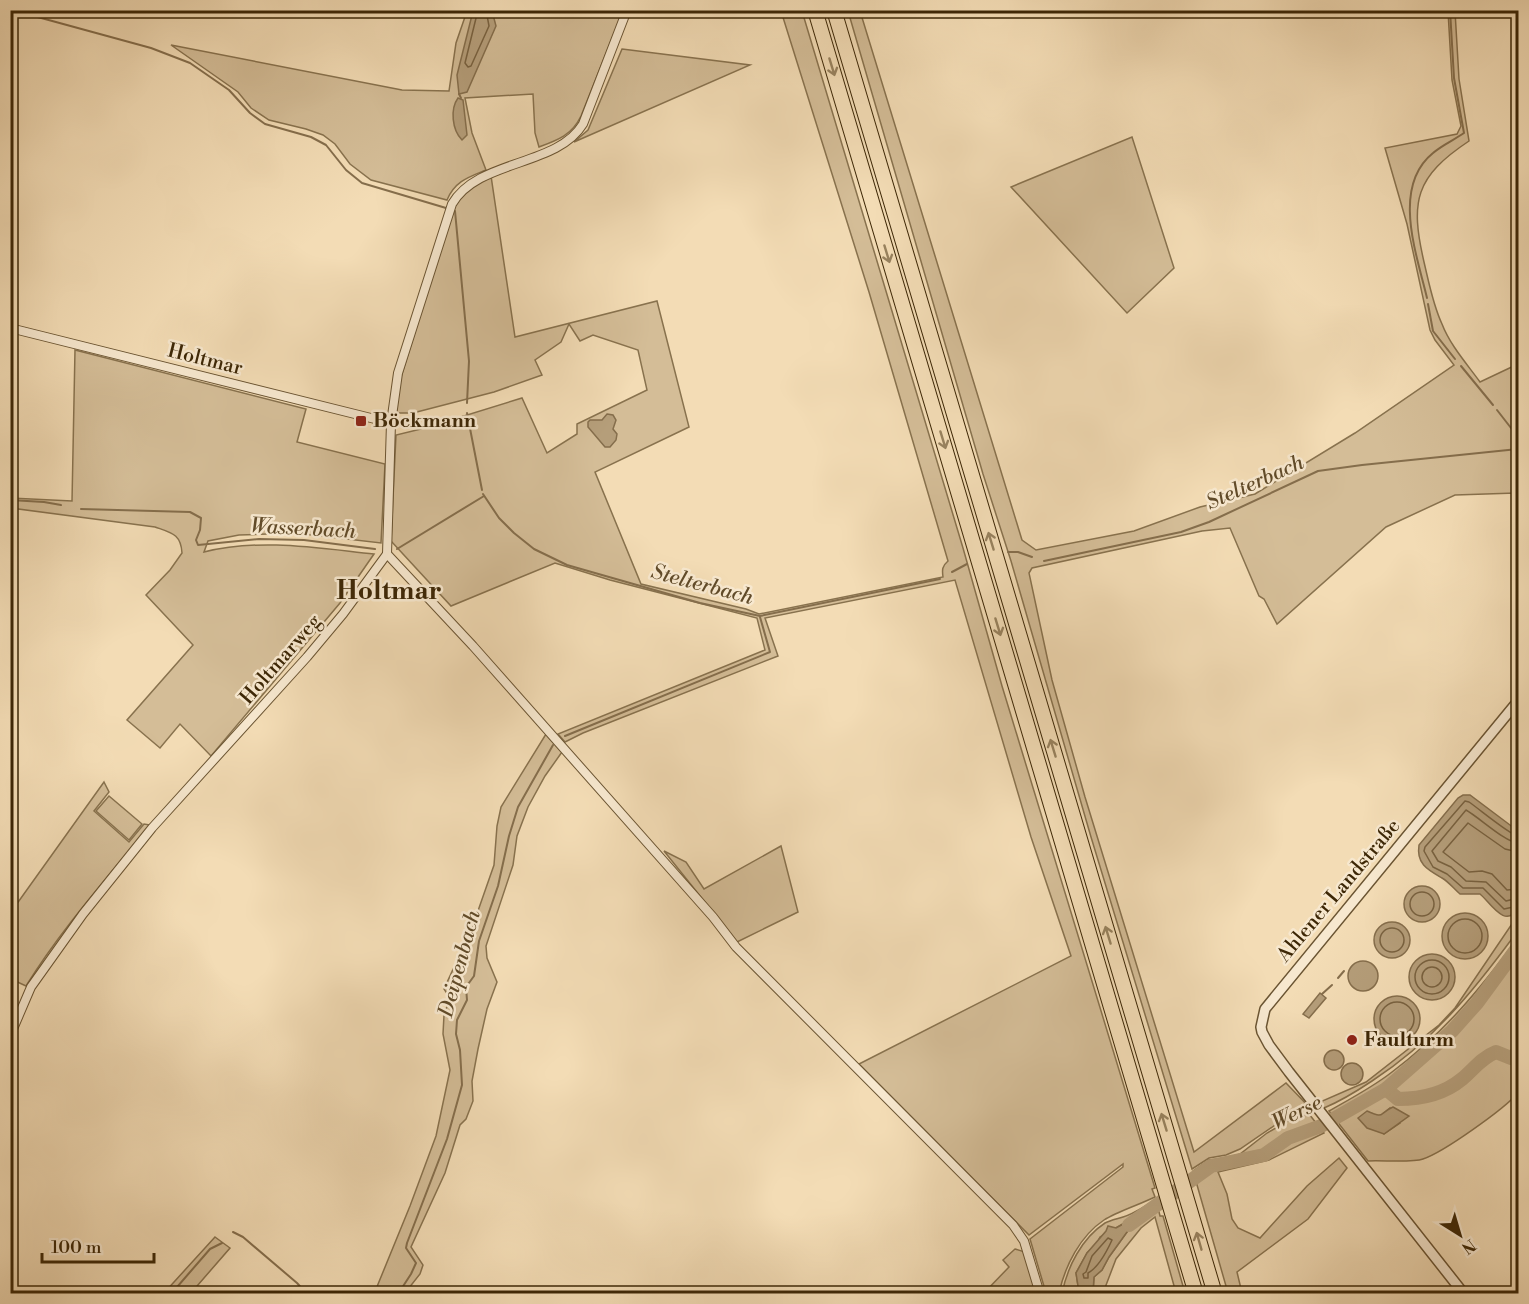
<svg xmlns="http://www.w3.org/2000/svg" width="1529" height="1304" viewBox="0 0 1529 1304" font-family="'Libre Bodoni',serif">
  <rect width="100%" height="100%" fill="#f3dcb5"/>
  <filter id="stains"><feTurbulence type="fractalNoise" baseFrequency=".00333" numOctaves="4"/><feColorMatrix values="0 0 0 0 .2 0 0 0 0 .09 0 0 0 0 .02 0 0 0 .5 -.17"/></filter>
  <radialGradient id="worn" r=".72"><stop offset=".6" stop-color="#630" stop-opacity="0"/><stop offset="1" stop-color="#630" stop-opacity=".3"/></radialGradient>
  <!-- green -->
  <g fill="#d4bd97" stroke="#88724e" stroke-width="1.5" fill-rule="evenodd">
    <path d="M467 11H623L581 116C572 135 558 140 539 147L535 133 533 94 465 98 472 133 486 170C469 177 455 181 447 200L371 180 350 164 335 144 323 135 306 129 269 120 251 108 238 92 171 45 402 90 449 91 456 43Z"/>
    <path d="M781 11H802L963 548 1002 686 1155 1188 1152 1189 1155 1197C1141 1204 1116 1212 1104 1220 1080 1236 1065 1266 1059 1293H1046L1030 1239 1123 1167V1164L1029 1235 859 1064 1071 956 1031 837 955 580 765 618 778 656 583 733 565 742 558 734 765 650 757 618 610 580 555 563 451 606 391 541 396 435 425 428 522 398 547 453 577 434V424L647 390 638 350 593 335 580 341 569 324 561 342 535 360 542 375 494 392 413 413H396L401 377 454 205 469 187 491 176 515 337 657 301 689 427 595 472 641 584 746 609 759 614 943 577C942 570 942 566 948 561L869 292Z"/>
    <path d="M848 11H860L1022 540 1036 550 1134 531 1200 507 1255 494 1355 433 1454 365 1435 340 1430 330 1407 224 1385 148 1457 134 1461 126 1452 80 1448 11H1455L1459 79 1469 141C1415 177 1410 201 1424 262 1429 283 1433 305 1442 324 1450 345 1467 364 1480 382L1518 364V494L1516 493 1455 495 1386 527 1277 624 1264 599 1259 596 1230 528 1202 531 1032 568 1029 573 1052 680 1085 797 1194 1152 1286 1083 1312 1110 1284 1119 1240 1149 1226 1155 1209 1158 1192 1169 1091 837 1011 561 983 474Z"/>
    <polygon points="622,49 750,65 574,142 588,130"/>
    <polygon points="1132,137 1174,268 1127,313 1011,187"/>
    <path d="M75 350 306 409 297 442 385 464 381 543 295 533 239 535 208 541 204 552C261 538 317 548 374 554L340 603 211 756 180 724 160 748 127 720 193 645 146 595 170 570 182 553C181 534 172 533 155 527L11 508V498L72 501Z"/>
    <polygon points="546,734 562,752 545,776 528,807 517,836 513,865 486,946 487,958 497,982 487,1009 478,1049 472,1081 473,1101 466,1119 460,1125 445,1173 411,1247 423,1265 420,1274 405,1293 374,1294 410,1206 436,1136 450,1070 443,1034 444,1015 450,998 444,989 472,928 494,865 497,826 501,807"/>
    <path d="M104 782 109 792 94 811 129 842 144 824 150 825C108 877 62 928 26 986L11 979V912Z"/>
    <polygon points="109,796 142,824 129,840 96,811"/>
    <polygon points="781,846 798,912 737,942 664,851 686,862 704,889"/>
    <path d="M1518 915V930L1514 936C1472 993 1432 1042 1372 1081 1357 1091 1341 1101 1324 1108L1320 1102 1366 1082 1439 1025 1455 1008Z"/>
    <path d="M1518 938V1093C1504 1109 1444 1152 1423 1159 1412 1163 1381 1160 1368 1161L1329 1111C1350 1099 1373 1087 1392 1072 1444 1033 1480 989 1518 938ZM1390 1108 1400 1123 1384 1134 1371 1113 1376 1116H1381Z"/>
    <polygon points="1309,1114 1324,1133 1269,1160 1218,1172 1227,1194 1232,1219 1238,1228 1260,1238 1307,1186 1339,1158 1347,1168 1308,1219 1237,1272 1242,1293 1228,1293 1193,1171 1209,1160 1227,1158 1240,1154 1267,1133 1286,1122"/>
    <path d="M1156 1200 1160 1216H1163L1185 1293H1176L1155 1217 1141 1228 1116 1259 1103 1293H1093L1094 1277 1102 1270 1109 1257 1127 1232 1141 1219 1138 1215 1100 1237 1097 1243 1087 1253 1076 1273 1078 1286 1075 1293 1062 1294C1067 1267 1082 1238 1105 1223 1111 1220 1117 1219 1123 1217 1134 1214 1146 1205 1156 1200Z"/>
    <polygon points="215,1237 230,1248 191,1293 164,1293"/>
    <polygon points="1015,1249 1025,1252 1038,1293 983,1294 1009,1267 1003,1260"/>
  </g>
  <!-- water -->
  <g fill="#b59e7a" stroke="#856e4c" stroke-width="1.5">
    <polygon points="473,11 492,11 496,26 467,92 459,94 457,75"/>
    <path d="M458 98 463 100 467 135 462 140C452 130 450 109 458 98Z"/>
    <polygon points="607,414 613,415 616,420 613,429 617,434 616,440 610,447 605,447 588,427 588,422 590,420 602,420"/>
    <path d="M1463 795H1470L1518 831V907C1506 931 1490 902 1480 894H1460C1454 889 1449 882 1442 878 1428 870 1416 864 1419 845L1458 798Z"/>
    <circle cx="1422" cy="904" r="18"/>
    <circle cx="1465" cy="936" r="23"/>
    <circle cx="1392" cy="940" r="18"/>
    <circle cx="1432" cy="977" r="23"/>
    <circle cx="1363" cy="976" r="15"/>
    <polygon points="1320,993 1326,998 1309,1018 1303,1014"/>
    <circle cx="1397" cy="1019" r="23"/>
    <circle cx="1334" cy="1060" r="10"/>
    <circle cx="1352" cy="1074" r="11"/>
    <path d="M1393 1107 1409 1116 1384 1134 1367 1128 1358 1118 1367 1111C1386 1119 1377 1114 1393 1107Z"/>
    <polygon points="1142,1214 1141,1219 1127,1232 1109,1257 1102,1270 1094,1277 1093,1293 1075,1293 1078,1286 1076,1273 1087,1253 1106,1231 1108,1226 1116,1228"/>
  </g>
  <g fill="none" stroke-linecap="round" stroke-linejoin="round">
    <!-- shore -->
    <g stroke="#796240" stroke-width="1.5">
      <polyline points="478,10 465,63 468,67 471,66 489,26 486,10"/>
      <path d="M1518 836C1510 835 1478 808 1469 802L1465 801 1425 847 1424 851 1433 867 1447 874 1463 888H1483L1504 909 1518 906"/>
      <path d="M1518 843C1505 842 1480 818 1466 810L1432 851 1438 861 1451 867 1466 881 1486 882 1506 901 1518 898"/>
      <polyline points="1518,852 1505,849 1468,823 1443,852 1469,872 1482,871 1492,874 1507,890 1518,889"/>
      <circle cx="1422" cy="904" r="12"/>
      <circle cx="1465" cy="936" r="17"/>
      <circle cx="1392" cy="940" r="12"/>
      <circle cx="1432" cy="977" r="17"/>
      <circle cx="1432" cy="977" r="10"/>
      <circle cx="1397" cy="1019" r="17"/>
      <path d="M1108 1238 1112 1240C1107 1251 1099 1267 1088 1273V1278H1084L1083 1274 1086 1272 1092 1256Z"/>
    </g>
    <!-- stream -->
    <g stroke="#856e4c" stroke-width="2">
      <polyline points="12,10 151,48 190,63 229,90 250,113 265,124 311,137 326,145 346,170 362,183 446,208"/>
      <polyline points="459,94 461,98"/>
      <polyline points="455,211 469,361 467,403"/>
      <path d="M1427 298C1417 255 1391 187 1433 153 1442 145 1454 140 1464 133L1454 78 1450 10"/>
      <polyline points="1428,304 1433,331 1455,359"/>
      <polyline points="1461,366 1493,405"/>
      <polyline points="1497,410 1518,437"/>
      <polyline points="467,413 482,490"/>
      <polyline points="483,494 499,518 514,533 534,549 567,565 700,603 760,616 940,579"/>
      <polyline points="10,500 44,502 61,505"/>
      <polyline points="81,509 190,512 201,518 200,530 196,540 198,545 259,539 304,540 375,549"/>
      <polyline points="397,549 484,496"/>
      <polyline points="1008,552 1018,552 1032,557"/>
      <polyline points="1044,561 1181,532 1209,522 1318,471 1362,465 1518,449"/>
      <polyline points="952,572 967,564"/>
      <polyline points="565,736 770,652 760,617"/>
      <polyline points="1338,978 1344,971"/>
      <polyline points="1322,994 1332,985"/>
      <polyline points="233,1232 243,1237 297,1283 307,1294"/>
      <polyline points="171,1294 210,1249 222,1243"/>
      <polyline points="398,1294 411,1274 416,1263 406,1248 407,1243 447,1139 462,1085 460,1050 456,1034 457,1020 467,1000 466,987 474,976 479,941 498,886 509,836 518,807 553,745"/>
    </g>
    <!-- river -->
    <g stroke="#b59e7a" stroke-width="14">
      <path d="M1386 1089 1398 1099C1421 1099 1444 1094 1462 1079 1474 1069 1481 1058 1496 1052L1511 1058 1518 1052"/>
      <polyline points="1129,1225 1211,1166 1264,1155 1288,1138 1321,1126 1386,1089 1452,1031 1477,1003 1518,947"/>
    </g>
    <defs>
      <g id="minor">
        <polyline points="10,328 391,423"/>
        <polyline points="387,554 473,646 713,917 736,947 1013,1225 1024,1241 1040,1294"/>
        <path d="M10 1036 31 987 83 914 152 828 307 657 343 614 387 554 391 423 398 373 452 204C478 159 557 167 583 124L627 10"/>
      </g>
      <polyline id="tertiary" points="1464,1294 1289,1072 1269,1045 1262,1032 1261,1027 1265,1009 1518,701"/>
      <g id="motorway">
        <polyline points="815,10 1196,1294"/>
        <polyline points="834,10 1215,1294"/>
      </g>
    </defs>
    <!-- minor casing -->
    <use href="#minor" stroke="#6a5432" stroke-width="10"/>
    <!-- tertiary casing -->
    <use href="#tertiary" stroke="#6a5432" stroke-width="12"/>
    <!-- motorway casing -->
    <use href="#motorway" stroke="#3d2706" stroke-width="16"/>
    <!-- minor -->
    <use href="#minor" stroke="#f7e8cf" stroke-width="8"/>
    <!-- tertiary -->
    <use href="#tertiary" stroke="#f7e8cf" stroke-width="9"/>
    <!-- motorway -->
    <use href="#motorway" stroke="#f3dcb5" stroke-width="14"/>
  </g>
  <!-- one-way arrows -->
  <defs><path id="oneway-shaft" d="M-6 0H5M1.5-3L5.5 0L1.5 3" fill="none" stroke-width="1.6" stroke-linecap="round" stroke-linejoin="round" transform="scale(1.5)"/></defs>
  <g stroke="#98825e">
    <use href="#oneway-shaft" transform="translate(832 67) rotate(73)"/>
    <use href="#oneway-shaft" transform="translate(887 254) rotate(73)"/>
    <use href="#oneway-shaft" transform="translate(943 440) rotate(73)"/>
    <use href="#oneway-shaft" transform="translate(991 541) rotate(-107)"/>
    <use href="#oneway-shaft" transform="translate(998 627) rotate(73)"/>
    <use href="#oneway-shaft" transform="translate(1053 748) rotate(-107)"/>
    <use href="#oneway-shaft" transform="translate(1108 935) rotate(-107)"/>
    <use href="#oneway-shaft" transform="translate(1164 1122) rotate(-107)"/>
    <use href="#oneway-shaft" transform="translate(1199 1241) rotate(-106)"/>
  </g>
  <!-- markers -->
  <g fill="#8f2418" stroke="#f7e8cf" stroke-width="2">
    <rect x="355" y="415" width="12" height="12" rx="3"/>
    <circle cx="1352" cy="1040" r="6"/>
  </g>
  <g text-anchor="middle" dominant-baseline="central" stroke-width="5" stroke-linejoin="round" paint-order="stroke">
    <!-- street labels -->
    <g font-size="20" fill="#3d2706" stroke="#f7e8cf">
      <text transform="translate(205 360) rotate(14)">Holtmar</text>
      <text transform="translate(281 660) rotate(-49)">Holtmarweg</text>
      <text transform="translate(1339 891) rotate(-50)">Ahlener Landstraße</text>
    </g>
    <!-- poi labels -->
    <g font-size="20" font-weight="bold" fill="#3d2706" stroke="#f7e8cf" text-anchor="start">
      <text x="373" y="421">Böckmann</text>
      <text x="1364" y="1040">Faulturm</text>
    </g>
    <!-- water labels -->
    <g font-size="21" font-style="italic" fill="#614b29" stroke="#f7e8cf">
      <text transform="translate(1255 483) rotate(-24)">Stelterbach</text>
      <text transform="translate(303 529) rotate(3)">Wasserbach</text>
      <text transform="translate(702 585) rotate(15)">Stelterbach</text>
      <text transform="translate(460 964) rotate(-75)">Deipenbach</text>
      <text transform="translate(1297 1113) rotate(-26)">Werse</text>
    </g>
    <!-- district labels -->
    <g font-size="26" font-weight="bold" fill="#3d2706" stroke="#f7e8cf">
      <text x="389" y="591">Holtmar</text>
    </g>
  </g>
  <!-- margin -->
  <rect width="1529" height="1304" fill="none" stroke="#f3dcb5" stroke-width="36"/>
  <rect x="12" y="12" width="1505" height="1280" fill="none" stroke="#3d2706" stroke-width="3"/>
  <rect x="18" y="18" width="1493" height="1268" fill="none" stroke="#3d2706" stroke-width="1.5"/>
  <!-- north arrow -->
  <g transform="translate(1460 1235) rotate(143)" stroke="#f7e8cf" stroke-width="4.5" paint-order="stroke">
  <path d="M0-4.5L10 22L0 15L-10 22Z" fill="#3d2706"/>
  <text y="-9" font-size="16" font-weight="bold" text-anchor="middle" fill="#3d2706">N</text>
  </g>
  <!-- scale -->
  <path d="M42 1253v9h112v-9" fill="none" stroke="#3d2706" stroke-width="3"/>
  <text x="51" y="1253" font-size="18" fill="#3d2706" stroke="#f7e8cf" stroke-width="4.5" paint-order="stroke">100 m</text>
  <rect width="100%" height="100%" filter="url(#stains)"/>
  <rect width="100%" height="100%" fill="url(#worn)"/>
</svg>
